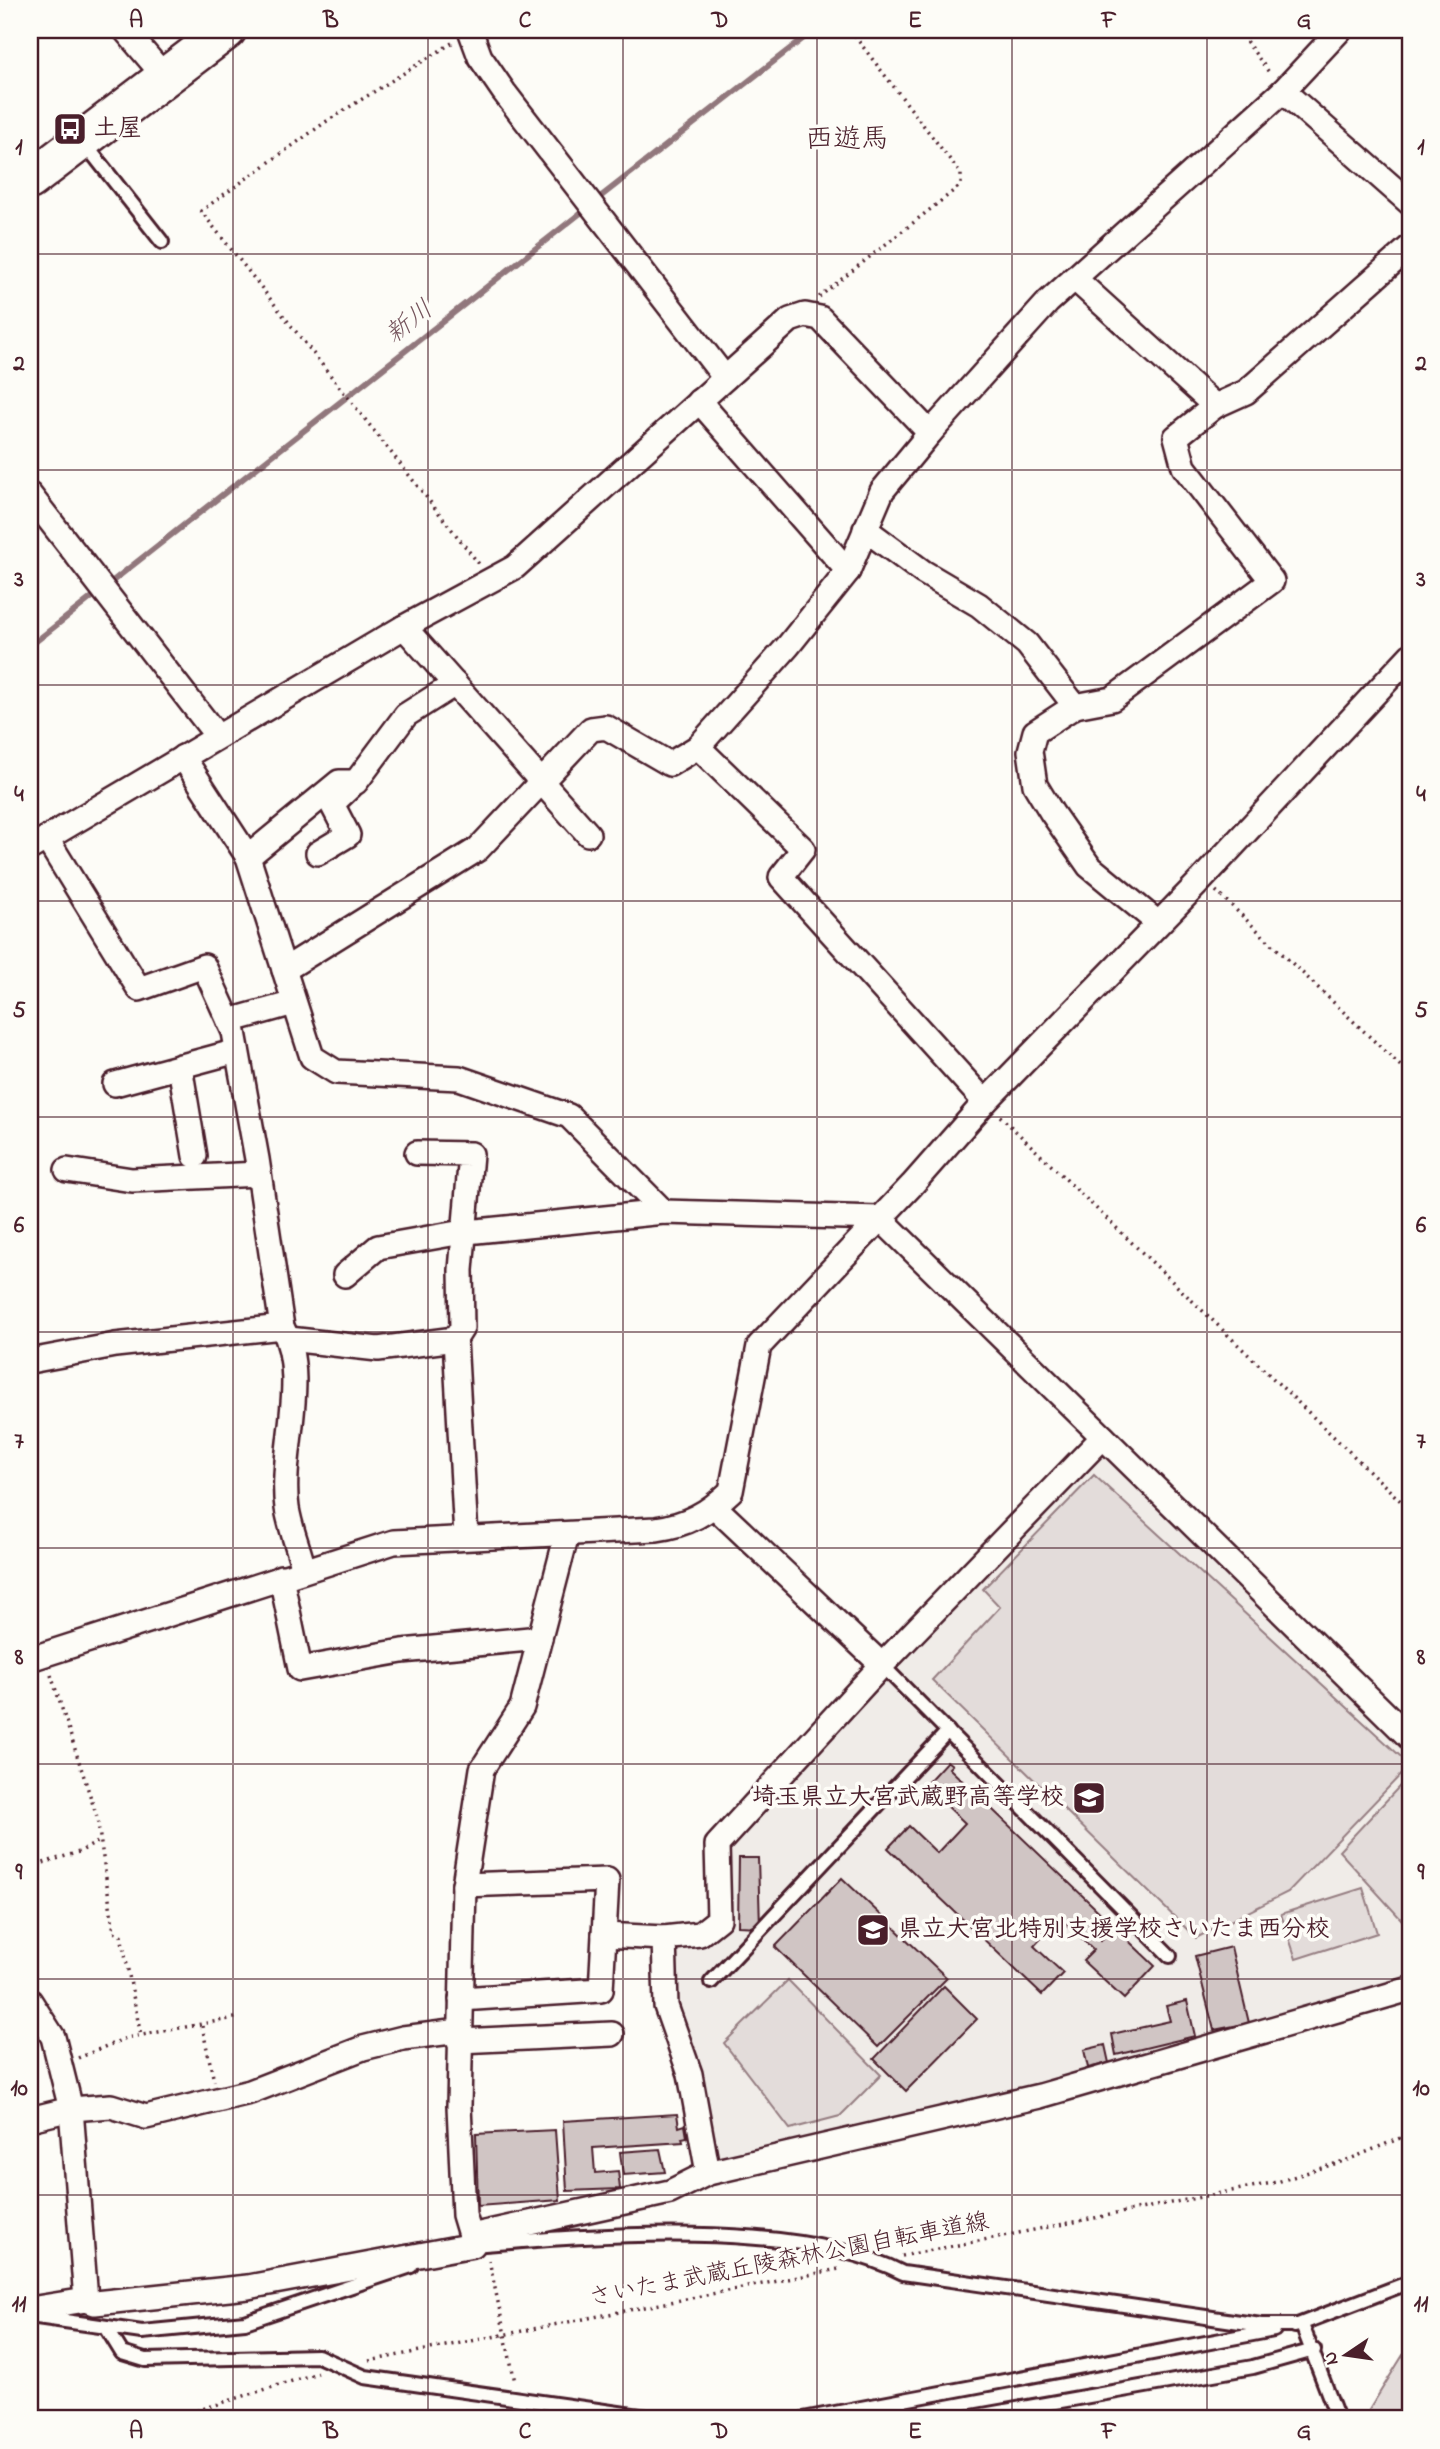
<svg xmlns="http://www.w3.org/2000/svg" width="1440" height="2449" viewBox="0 0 1440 2449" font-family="'Indie Flower','Klee One',sans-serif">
  <rect width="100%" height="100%" fill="#fdfcf7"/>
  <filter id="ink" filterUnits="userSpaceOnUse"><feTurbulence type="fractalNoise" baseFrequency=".0143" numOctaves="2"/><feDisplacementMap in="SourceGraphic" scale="14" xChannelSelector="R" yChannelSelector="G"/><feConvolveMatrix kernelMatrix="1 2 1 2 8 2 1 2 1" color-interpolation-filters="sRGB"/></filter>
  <g filter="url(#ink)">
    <!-- built -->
    <polygon fill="#f0ece8" points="1102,1453 1410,1750 1410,1978 1108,2069 711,2161 690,2035 678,2023 674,1947 710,1940 722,1846"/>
    <!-- green -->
    <g fill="#e3dcda" stroke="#967e82" stroke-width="2">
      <polygon points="1094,1475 1410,1765 1288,1892 1196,1938 932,1680 1000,1607 983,1589"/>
      <polygon points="1410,1775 1410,1929 1339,1851"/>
      <polygon points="1363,1888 1377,1933 1296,1959 1281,1914"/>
      <polygon points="788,1980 881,2075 840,2116 790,2129 724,2043"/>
      <polygon points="1410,2350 1410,2417 1371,2419 1369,2410 1403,2355"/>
    </g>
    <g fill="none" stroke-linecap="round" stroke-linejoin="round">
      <!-- stream -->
      <g stroke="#91777b" stroke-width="6">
        <polyline points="595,201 814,30"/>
        <polyline points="30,646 587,208"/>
      </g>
    </g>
    <!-- building -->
    <g fill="#d0c5c4" stroke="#4a1f2b" stroke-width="2">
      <polygon points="947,1761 952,1765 949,1768 1112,1924 1098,1939 1100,1941 1114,1927 1155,1966 1124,1999 1083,1961 1094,1950 1060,1918 1034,1946 1063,1973 1042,1995 888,1848 909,1826 937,1853 965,1823 925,1785"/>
      <polygon points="739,1858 758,1858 760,1927 738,1926"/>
      <polygon points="842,1878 947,1978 878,2047 775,1947"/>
      <polygon points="1231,1947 1249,2023 1214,2030 1195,1956"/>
      <polygon points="944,1986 977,2019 906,2091 874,2059"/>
      <polygon points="1187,2001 1195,2036 1116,2055 1112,2034 1170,2021 1166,2006"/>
      <polygon points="1105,2045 1109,2063 1088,2068 1084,2050"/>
      <polygon points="677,2114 679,2127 685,2125 687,2137 682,2138 683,2142 593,2148 595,2173 618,2171 620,2189 567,2191 563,2121"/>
      <polygon points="555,2130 560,2200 478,2206 476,2134"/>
      <polygon points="660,2149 665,2172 623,2175 620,2152"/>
    </g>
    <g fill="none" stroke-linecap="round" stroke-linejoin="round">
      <defs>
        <g id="lane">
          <polyline points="85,144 162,242"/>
          <polyline points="882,1665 1170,1956"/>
          <polyline points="711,1982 948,1731"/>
          <path d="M474 2245C594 2235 795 2218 903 2273L1261 2325H1302L1338 2419"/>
          <polyline points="30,2316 142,2332 245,2322 411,2266"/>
          <polyline points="1295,2326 1410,2282"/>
          <polyline points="106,2327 122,2353 145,2360 318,2356 365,2377 661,2419"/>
          <polyline points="803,2419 1274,2330"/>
          <polyline points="960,2419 1253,2367 1314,2350"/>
        </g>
        <g id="street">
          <polyline points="125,30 165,77"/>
          <polyline points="470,30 480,57 504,92 725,378"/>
          <polyline points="1283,91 1410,203"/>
          <polyline points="1074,278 1215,406"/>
          <polyline points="699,401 848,571"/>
          <polyline points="30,495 217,736"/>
          <polyline points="865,529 923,572 979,605 1027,644 1075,706 1035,732 1030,751 1035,785 1052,813 1089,866 1158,923"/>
          <polyline points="404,627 588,834"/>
          <polyline points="1075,706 1112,699 1272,581 1184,467 1176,437 1215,406 1246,392 1410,247"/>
          <polyline points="698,747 788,646 848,571 882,491 930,433 1048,302 1283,91 1340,30"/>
          <polyline points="183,757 248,857 312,1057 336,1072 459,1078 569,1116 664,1212"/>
          <polyline points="47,839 139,989 204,966 234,1032 257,1159 282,1327"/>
          <polyline points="30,848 404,627 515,567 790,320 805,315 820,318 930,433"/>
          <polyline points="318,853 348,835 332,804 351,786"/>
          <polyline points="248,857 339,782 356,782 406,715 455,684"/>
          <polyline points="284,970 478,849 591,729 606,727 670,764 698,747 803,849 781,877 985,1102"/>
          <polyline points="229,1021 294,1003"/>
          <polyline points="180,1066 195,1156"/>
          <polyline points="115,1084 237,1051"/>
          <polyline points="417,1153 471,1154 461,1270 462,1328 455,1339 466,1537"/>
          <polyline points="67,1170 132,1180 259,1174"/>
          <polyline points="345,1275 378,1247 457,1233 664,1212 880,1218 1410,1738"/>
          <polyline points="289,1339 378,1349 455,1339"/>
          <path d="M30 1361 115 1345 282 1327C310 1377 279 1453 287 1508 290 1528 299 1549 304 1570"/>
          <polyline points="715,1507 882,1665"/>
          <polyline points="281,1577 300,1669 402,1651 540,1638"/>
          <path d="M30 1659 394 1542 656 1529C687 1525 708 1513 731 1491L759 1346 912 1185 985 1102 1203 878 1410 656"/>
          <polyline points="604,1935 664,1938 666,2006 690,2074 708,2173"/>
          <polyline points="664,1938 700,1934 719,1919 717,1845 882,1665 1103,1437"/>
          <polyline points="461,1999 601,1990 607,1880 464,1885"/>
          <polyline points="30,2001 53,2037 71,2109 86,2300"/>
          <polyline points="459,2041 612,2034"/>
          <polyline points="30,2119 71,2109 111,2106 146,2117 250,2092 363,2048 403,2038 459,2031"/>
          <polyline points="471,2236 670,2192 708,2173 1040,2096 1410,1989"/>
          <polyline points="30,2309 86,2300 95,2303 248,2287 473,2245 464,2215 459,2106 464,1885 482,1769 522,1707 567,1534"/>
        </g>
        <polyline id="primary" points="30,180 227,30"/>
      </defs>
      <!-- lane casing -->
      <use href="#lane" stroke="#4a1f2b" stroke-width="18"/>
      <!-- street casing -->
      <use href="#street" stroke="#4a1f2b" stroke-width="28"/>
      <!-- primary casing -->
      <use href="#primary" stroke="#4a1f2b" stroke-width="42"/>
      <!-- path -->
      <g stroke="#4a1f2b" stroke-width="3.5" stroke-dasharray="2 5" stroke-linecap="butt">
        <polyline points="1238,30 1271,75"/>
        <polyline points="452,43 327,121 201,211 479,564"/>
        <polyline points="819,297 961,185 961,174 850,30"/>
        <polyline points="1216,891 1410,1075"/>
        <polyline points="1000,1116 1410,1510"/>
        <polyline points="51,1675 97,1817 114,1932 121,1935 141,2036"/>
        <polyline points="30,1867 79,1852 100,1841"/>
        <polyline points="202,2026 214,2081"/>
        <polyline points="78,2058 126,2038 240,2017"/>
        <polyline points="902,2256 1277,2182 1350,2159 1405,2136 1410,2130"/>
        <polyline points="489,2260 515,2382"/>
        <polyline points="369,2361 839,2269"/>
        <polyline points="170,2419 318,2373"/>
      </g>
      <!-- lane -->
      <use href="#lane" stroke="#fdfcf7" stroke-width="12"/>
      <!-- street -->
      <use href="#street" stroke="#fdfcf7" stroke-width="23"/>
      <!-- primary -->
      <use href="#primary" stroke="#fdfcf7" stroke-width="37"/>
    </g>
  </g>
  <!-- grid -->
  <path fill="none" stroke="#4a1f2b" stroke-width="2" stroke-opacity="0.55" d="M233 30V2419M428 30V2419M623 30V2419M817 30V2419M1012 30V2419M1207 30V2419M30 254H1410M30 470H1410M30 685H1410M30 901H1410M30 1117H1410M30 1332H1410M30 1548H1410M30 1764H1410M30 1979H1410M30 2195H1410"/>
  <!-- icons -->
  <defs>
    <symbol id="bus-square" viewBox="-11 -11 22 22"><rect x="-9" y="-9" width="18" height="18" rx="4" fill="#4a1f2b" stroke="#fdfcf7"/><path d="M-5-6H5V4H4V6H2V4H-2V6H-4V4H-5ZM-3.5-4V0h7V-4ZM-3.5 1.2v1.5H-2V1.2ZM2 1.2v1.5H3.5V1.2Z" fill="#fff"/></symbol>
    <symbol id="school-square" viewBox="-11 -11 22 22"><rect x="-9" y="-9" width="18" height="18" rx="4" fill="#4a1f2b" stroke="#fdfcf7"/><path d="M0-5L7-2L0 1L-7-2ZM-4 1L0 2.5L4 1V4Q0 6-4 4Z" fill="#fff"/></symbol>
  </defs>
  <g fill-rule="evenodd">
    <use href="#bus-square" x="51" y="110" width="38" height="38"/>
    <use href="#school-square" x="1070" y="1779" width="38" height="38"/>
    <use href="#school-square" x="854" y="1911" width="38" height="38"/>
  </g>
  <g text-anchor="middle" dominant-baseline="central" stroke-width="7" stroke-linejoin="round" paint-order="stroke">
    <!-- poi labels -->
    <g font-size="24" font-weight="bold" fill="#4a1f2b" stroke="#fdfcf7" text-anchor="start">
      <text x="94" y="129">土屋</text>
      <text x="1064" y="1798" text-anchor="end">埼玉県立大宮武蔵野高等学校</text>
      <text x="898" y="1930">県立大宮北特別支援学校さいたま西分校</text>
    </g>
    <!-- street labels -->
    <g font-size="24" fill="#4a1f2b" stroke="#fdfcf7">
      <text transform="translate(789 2261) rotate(-11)">さいたま武蔵丘陵森林公園自転車道線</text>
    </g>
    <!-- water labels -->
    <g font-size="26" font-style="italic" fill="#73525a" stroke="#fdfcf7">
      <text transform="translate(410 323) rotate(-38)">新川</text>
    </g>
    <!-- quarter labels -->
    <g font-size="28" fill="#4a1f2b" stroke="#fdfcf7">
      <text x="847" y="140">西遊馬</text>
    </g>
  </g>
  <!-- margin -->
  <rect width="1440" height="2449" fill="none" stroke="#fdfcf7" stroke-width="77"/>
  <!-- north arrow -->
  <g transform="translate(1346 2355) rotate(257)" stroke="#fdfcf7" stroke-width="5" paint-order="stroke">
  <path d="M0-5L12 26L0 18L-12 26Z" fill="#4a1f2b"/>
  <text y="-10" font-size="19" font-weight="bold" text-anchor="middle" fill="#4a1f2b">N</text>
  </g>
  <rect x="38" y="38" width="1364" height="2372" fill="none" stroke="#4a1f2b" stroke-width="2.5"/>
  <g font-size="23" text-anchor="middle" font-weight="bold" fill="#4a1f2b">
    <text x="136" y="27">A</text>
    <text x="331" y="27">B</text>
    <text x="525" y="27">C</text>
    <text x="720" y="27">D</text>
    <text x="915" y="27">E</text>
    <text x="1109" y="27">F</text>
    <text x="1304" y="27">G</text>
    <text x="19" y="154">1</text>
    <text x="1421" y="154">1</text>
    <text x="19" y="370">2</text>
    <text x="1421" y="370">2</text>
    <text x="19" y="586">3</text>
    <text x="1421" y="586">3</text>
    <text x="19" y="801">4</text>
    <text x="1421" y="801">4</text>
    <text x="19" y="1017">5</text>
    <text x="1421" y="1017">5</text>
    <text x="19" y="1232">6</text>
    <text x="1421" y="1232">6</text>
    <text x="19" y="1448">7</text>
    <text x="1421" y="1448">7</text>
    <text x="19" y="1664">8</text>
    <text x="1421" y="1664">8</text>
    <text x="19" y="1879">9</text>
    <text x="1421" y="1879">9</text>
    <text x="19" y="2095">10</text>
    <text x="1421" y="2095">10</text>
    <text x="19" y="2311">11</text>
    <text x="1421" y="2311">11</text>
    <text x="136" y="2438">A</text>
    <text x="331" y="2438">B</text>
    <text x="525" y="2438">C</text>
    <text x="720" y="2438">D</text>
    <text x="915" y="2438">E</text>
    <text x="1109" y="2438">F</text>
    <text x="1304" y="2438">G</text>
  </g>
</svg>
